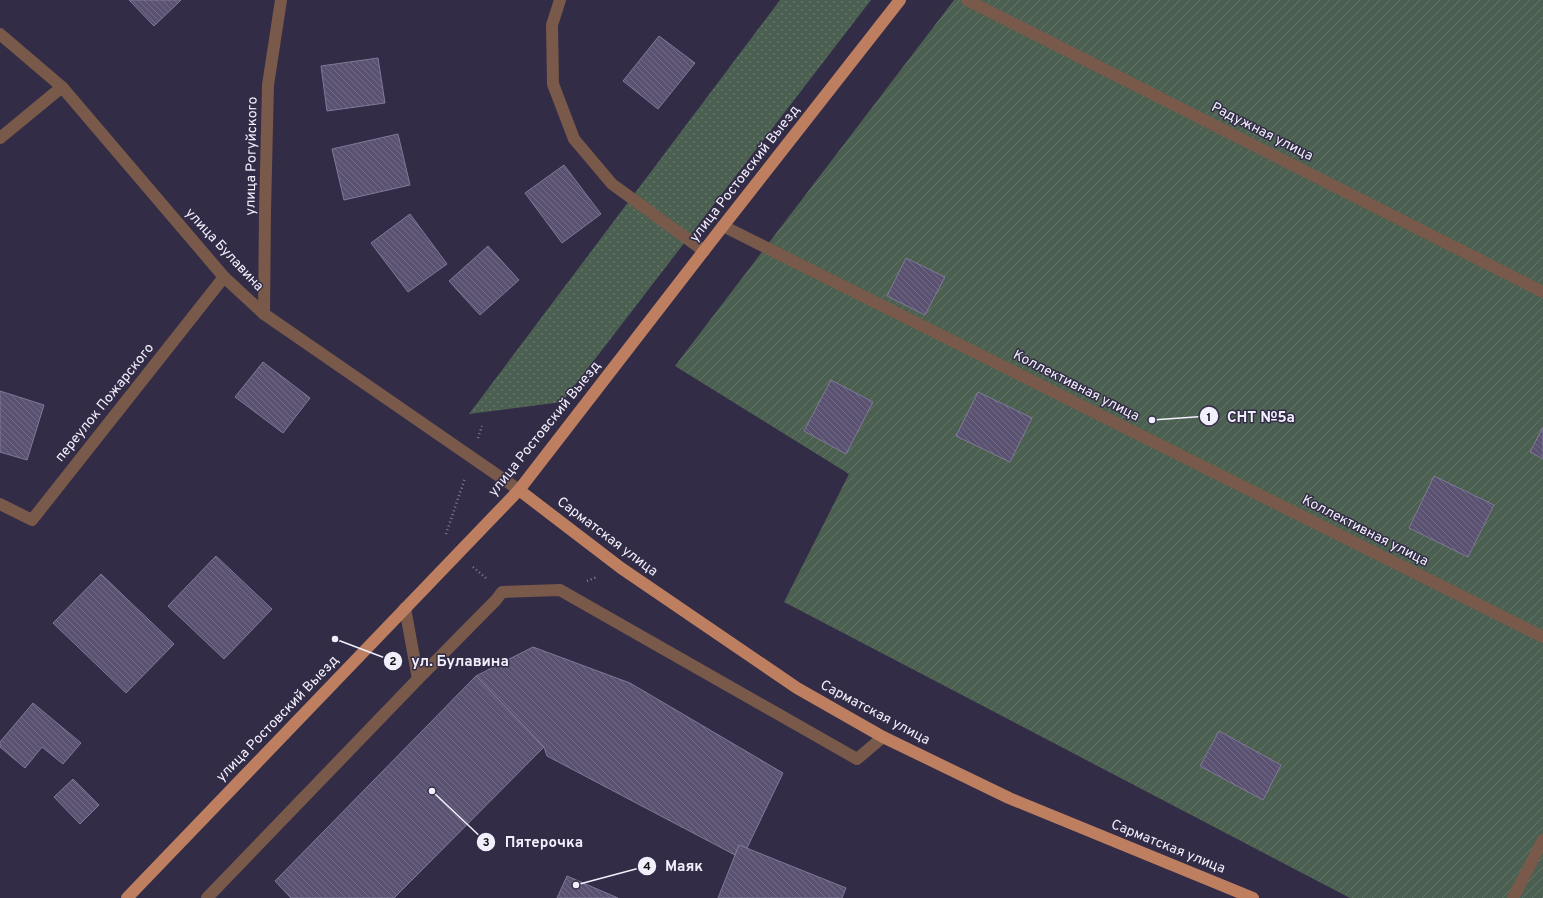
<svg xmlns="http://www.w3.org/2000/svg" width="1543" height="898" viewBox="0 0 1543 898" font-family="Overpass,sans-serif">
  <defs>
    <pattern id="grass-dots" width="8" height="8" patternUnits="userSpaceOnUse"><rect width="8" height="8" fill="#4b6051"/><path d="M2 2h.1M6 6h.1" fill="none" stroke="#65776b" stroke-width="1.8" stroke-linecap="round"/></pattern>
    <pattern id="garden-furrows" width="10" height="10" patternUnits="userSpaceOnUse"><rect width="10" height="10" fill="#4b6051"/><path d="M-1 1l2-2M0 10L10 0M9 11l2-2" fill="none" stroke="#65776b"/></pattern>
    <pattern id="building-back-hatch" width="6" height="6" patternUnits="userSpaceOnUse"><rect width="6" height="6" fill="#5a5270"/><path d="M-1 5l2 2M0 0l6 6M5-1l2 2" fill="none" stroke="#726b85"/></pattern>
  </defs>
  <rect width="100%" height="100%" fill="#332c46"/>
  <!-- grass -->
  <polygon fill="url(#grass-dots)" points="780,0 871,0 562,402 469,414"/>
  <!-- garden -->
  <polygon fill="url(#garden-furrows)" points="954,0 1543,0 1543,898 1350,898 784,602 849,474 675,366"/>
  <!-- building -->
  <g fill="url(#building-back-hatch)" stroke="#817999">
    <polygon points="129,0 181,0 154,26"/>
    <polygon points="659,36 695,63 658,109 623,81"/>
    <polygon points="378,58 385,103 327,111 321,66"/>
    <polygon points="398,134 410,185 344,200 332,149"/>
    <polygon points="564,165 601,214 562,243 525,193"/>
    <polygon points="410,214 447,264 408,292 371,243"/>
    <polygon points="488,246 519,280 480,315 449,281"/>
    <polygon points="906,258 945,277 925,315 887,296"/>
    <polygon points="263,362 310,398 283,433 235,397"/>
    <polygon points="831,380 873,402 846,454 804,431"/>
    <polygon points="0,391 44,405 27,460 0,452"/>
    <polygon points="978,392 1032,418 1010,462 956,436"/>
    <polygon points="1543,427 1543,459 1530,452"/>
    <polygon points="1434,476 1494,505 1468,557 1409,528"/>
    <polygon points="216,556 272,609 224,659 168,606"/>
    <polygon points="101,574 174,644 126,693 53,623"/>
    <polygon points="533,647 630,683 783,773 747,848 739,845 735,855 547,756 544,747 476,676"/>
    <polygon points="476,676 544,747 394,898 291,898 275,881"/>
    <polygon points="33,703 81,743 63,764 42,747 25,768 0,747 0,742"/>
    <polygon points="1219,731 1281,765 1263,800 1200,766"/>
    <polygon points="73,779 99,805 80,824 54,797"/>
    <polygon points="739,845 846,888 842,898 718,898"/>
    <polygon points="567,876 618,898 557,898"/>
  </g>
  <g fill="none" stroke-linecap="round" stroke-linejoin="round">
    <!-- path -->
    <g stroke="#837e93" stroke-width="2.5" stroke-dasharray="1 3" stroke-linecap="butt">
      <polyline points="478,438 482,426"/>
      <polyline points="446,534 465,478"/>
      <polyline points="473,567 487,579"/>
      <polyline points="587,581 597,577"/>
    </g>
    <!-- minor -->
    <g stroke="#78594a" stroke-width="12">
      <polyline points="560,0 552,25 553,84 574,139 612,184 704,251"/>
      <polyline points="967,0 1543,292"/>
      <polyline points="0,34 62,87 224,277 264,314 519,490"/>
      <polyline points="0,138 62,87"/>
      <polyline points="723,226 1543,637"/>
      <polyline points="264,314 265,211 268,85 281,0"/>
      <polyline points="0,504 32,520 224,277"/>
      <polyline points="418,679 496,600 502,592 560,590 857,759 883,737"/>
      <polyline points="207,898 418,679 405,608"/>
      <polyline points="1513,898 1543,840"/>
    </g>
    <!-- major -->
    <g stroke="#bd7f5f" stroke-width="12">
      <polyline points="519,490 621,568 797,688 883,737 1009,798 1253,898"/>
      <polyline points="127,898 519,490 723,226 900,0"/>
    </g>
  </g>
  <g text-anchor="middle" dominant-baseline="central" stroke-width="3" stroke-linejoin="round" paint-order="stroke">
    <!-- street labels -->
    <g font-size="14" fill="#f2effd" stroke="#332c46">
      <text transform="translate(1262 132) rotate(27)">Радужная улица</text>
      <text transform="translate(252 156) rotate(-89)">улица Рогуйского</text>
      <text transform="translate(745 174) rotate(-52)">улица Ростовский Выезд</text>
      <text transform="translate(224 250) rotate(47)">улица Булавина</text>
      <text transform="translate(1076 386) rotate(27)">Коллективная улица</text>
      <text transform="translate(105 403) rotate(-51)">переулок Пожарского</text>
      <text transform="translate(545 429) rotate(-51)">улица Ростовский Выезд</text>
      <text transform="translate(1365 531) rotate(27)">Коллективная улица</text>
      <text transform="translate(607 537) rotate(37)">Сарматская улица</text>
      <text transform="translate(875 713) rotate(28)">Сарматская улица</text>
      <text transform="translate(278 719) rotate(-46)">улица Ростовский Выезд</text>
      <text transform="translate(1168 847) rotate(22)">Сарматская улица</text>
    </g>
  </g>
  <!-- callouts -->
  <path fill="none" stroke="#f2effd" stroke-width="1.5" d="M1152 420L1209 416M335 639L393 661M432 791L486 842M576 885L647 866"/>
  <g fill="#f2effd" stroke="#332c46" stroke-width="1.5">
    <circle cx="1152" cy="420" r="4"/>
    <circle cx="335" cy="639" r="4"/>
    <circle cx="432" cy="791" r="4"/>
    <circle cx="576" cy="885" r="4"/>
    <circle cx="1209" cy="416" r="10"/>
    <circle cx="393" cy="661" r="10"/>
    <circle cx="486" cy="842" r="10"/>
    <circle cx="647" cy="866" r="10"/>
  </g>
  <g font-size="12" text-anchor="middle" font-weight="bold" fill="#111">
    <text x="1209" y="421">1</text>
    <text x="393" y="665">2</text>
    <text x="486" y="846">3</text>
    <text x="647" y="870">4</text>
  </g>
  <g font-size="15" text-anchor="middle" font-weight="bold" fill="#f2effd" stroke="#332c46" stroke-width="3" stroke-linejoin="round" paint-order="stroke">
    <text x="1261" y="422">СНТ №5а</text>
    <text x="460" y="666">ул. Булавина</text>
    <text x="544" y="847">Пятерочка</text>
    <text x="684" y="871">Маяк</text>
  </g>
</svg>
